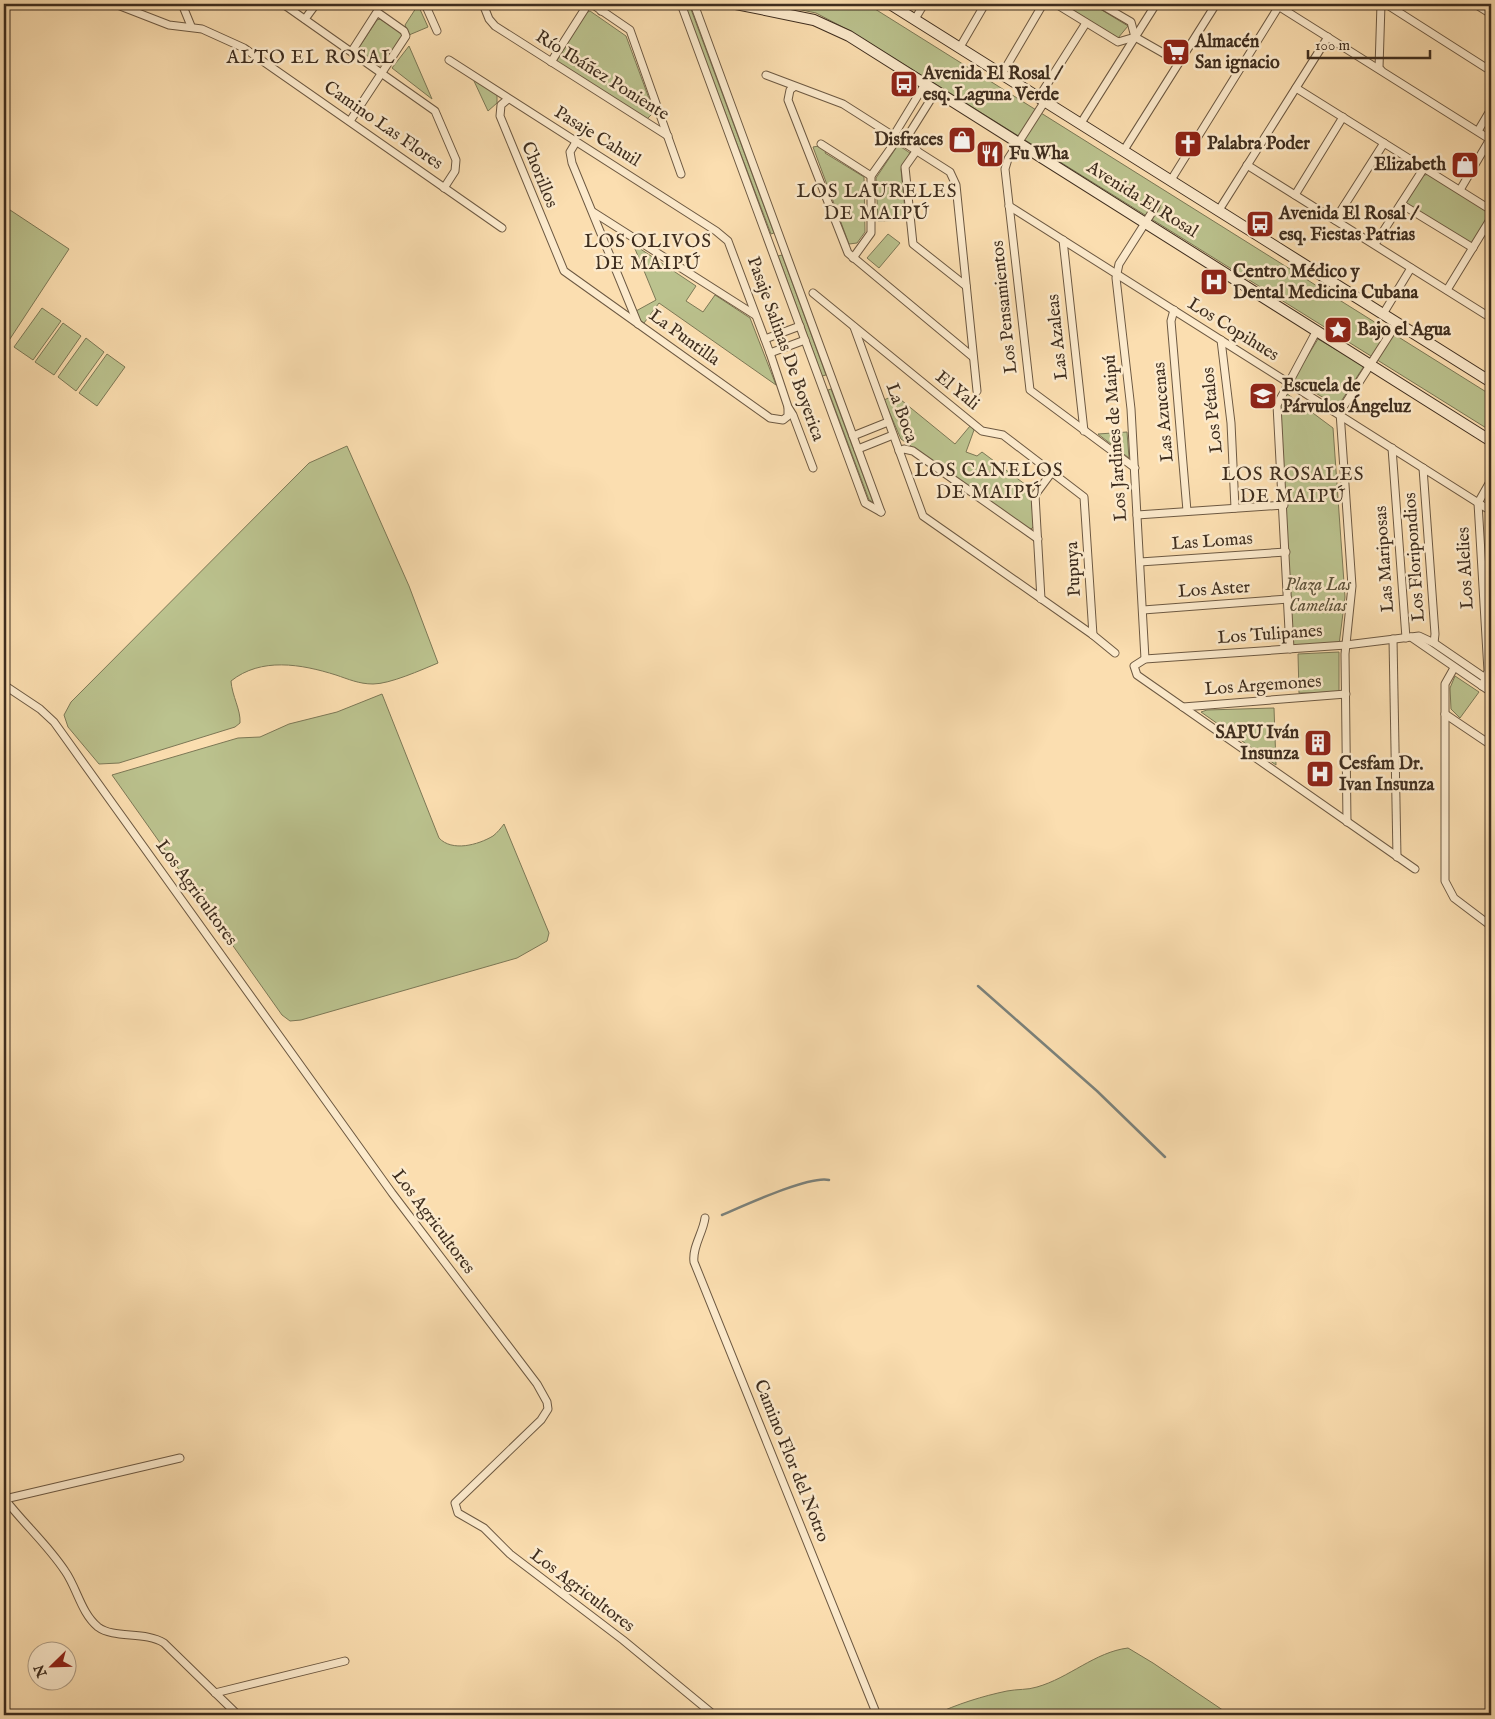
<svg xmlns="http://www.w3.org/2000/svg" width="1495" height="1719" viewBox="0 0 1495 1719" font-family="'IM FELL English',serif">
  <rect width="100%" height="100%" fill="#fbdeb0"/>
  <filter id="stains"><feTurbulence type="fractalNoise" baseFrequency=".004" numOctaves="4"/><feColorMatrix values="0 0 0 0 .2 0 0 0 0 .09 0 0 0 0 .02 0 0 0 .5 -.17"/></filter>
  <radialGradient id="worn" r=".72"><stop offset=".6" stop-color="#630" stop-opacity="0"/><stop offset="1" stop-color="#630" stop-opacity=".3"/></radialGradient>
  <!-- green -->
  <g fill="#bbc28e" stroke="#7c7856">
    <polygon points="684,4 689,4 774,233 771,234"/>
    <polygon points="773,4 867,4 1491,395 1491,431 852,32 816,13"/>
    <polygon points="1063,4 1092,4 1128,26 1118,38"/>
    <polygon points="418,5 428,27 409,35 405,25"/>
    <polygon points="590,11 626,36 654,112 647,119 556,62 586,13"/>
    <polygon points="380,19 402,33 403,36 381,66 358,49 377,20"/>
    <polygon points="409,46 432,99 392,68"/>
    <polygon points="476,80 497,94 497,103 488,111 474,81"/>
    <polygon points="898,145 910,153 901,169 906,220 878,221 876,178"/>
    <polygon points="819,146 826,151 825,153 864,177 865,232 857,243 849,244 813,147"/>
    <polygon points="1429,174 1491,214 1471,245 1404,204 1421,176"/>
    <polygon points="4,206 69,249 4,348"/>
    <polygon points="888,234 900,243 879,268 867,258"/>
    <polygon points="633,244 696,286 686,301 703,312 715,295 750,318 776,385 659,303 644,323 639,320 636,311 656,300"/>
    <polygon points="782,255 826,375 822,376 778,256"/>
    <polygon points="42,308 61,321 33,360 14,347"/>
    <polygon points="63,323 81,336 54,375 35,362"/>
    <polygon points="86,338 104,352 76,391 58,377"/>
    <polygon points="1318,339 1364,366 1338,406 1293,380"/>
    <polygon points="107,354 125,367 97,406 79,393"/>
    <polygon points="831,389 873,502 869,500 828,390"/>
    <polygon points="1286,393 1333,428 1345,597 1339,645 1293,646 1280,405"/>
    <polygon points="895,395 955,444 970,426 974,430 966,452 977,456 982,452 1034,491 1031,496 1034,526 1031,529 1027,528 901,439 884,400"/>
    <polygon points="1127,432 1129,458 1098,434"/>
    <path d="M347 446 409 586 438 663C421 670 390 684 373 684 359 684 348 679 336 675 301 664 261 657 231 681 232 696 241 710 240 723L235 727 119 763 99 764 68 727 64 715 71 702 309 463Z"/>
    <polygon points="1339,652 1339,692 1299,693 1298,654"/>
    <polygon points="1455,676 1479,692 1460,718 1451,709 1450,688"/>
    <path d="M382 694 439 838C452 852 478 845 493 836 497 833 501 828 504 824L549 933 547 941 517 958 301 1020 290 1021 282 1015 112 775 238 738 260 737 289 724 337 712Z"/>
    <polygon points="1274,708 1276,765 1201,712 1207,710"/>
    <path d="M1128 1648 1153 1663 1230 1715H934C957 1704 983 1696 1007 1691 1017 1689 1028 1690 1037 1687 1069 1678 1095 1652 1128 1648Z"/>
  </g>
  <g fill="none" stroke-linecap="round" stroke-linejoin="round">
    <!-- stream -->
    <g stroke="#7b817a" stroke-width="2.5">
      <polyline points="978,986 1097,1091 1165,1157"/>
      <path d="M722 1215C743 1206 810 1175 829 1180"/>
    </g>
    <defs>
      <g id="street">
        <polyline points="115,4 169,25 202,29 244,48 502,228"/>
        <polyline points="182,4 191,26"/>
        <polyline points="283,4 435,111 456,160 455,171 444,188"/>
        <polyline points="425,4 437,31"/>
        <polyline points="483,4 489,19 495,26 668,136"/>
        <polyline points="592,4 630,30 681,174"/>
        <polyline points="681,4 865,503 881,512"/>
        <polyline points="694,4 881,512"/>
        <polyline points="1056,4 1118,42 1135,37"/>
        <polyline points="1100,4 1131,22 1135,37 1179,62"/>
        <polyline points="1275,4 1491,140"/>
        <polyline points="1381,4 1379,68 1381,70"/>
        <polyline points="1386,4 1491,71"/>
        <polyline points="1475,4 1491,14"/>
        <polyline points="601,11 606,4"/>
        <polyline points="305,19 316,4"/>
        <polyline points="915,19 924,4"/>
        <polyline points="960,47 985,4"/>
        <polyline points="449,60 716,231 728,241 770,353 788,407 793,415 813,468"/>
        <polyline points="551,62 588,4"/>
        <polyline points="1002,74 1043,4"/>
        <polyline points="766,75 843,104 950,172 956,185 977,391"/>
        <polyline points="794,87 790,90 788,100 848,253 973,357"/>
        <polyline points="1296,88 1491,210"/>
        <polyline points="1039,97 1086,23"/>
        <polyline points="508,99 501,105 500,116 564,271 770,418 783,420 788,416 788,408"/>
        <polyline points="1045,101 1008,159 1005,169 1030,390 1135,468"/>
        <polyline points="350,121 406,36 404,31 377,12 352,51"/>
        <polyline points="1081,123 1156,4"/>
        <polyline points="1478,131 1491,109"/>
        <polyline points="894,135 925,84"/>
        <polyline points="576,142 570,152 572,163 638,324"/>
        <polyline points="904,142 936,91"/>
        <polyline points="821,144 871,176"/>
        <polyline points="917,150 905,167 913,244 966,286"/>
        <polyline points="1124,150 1216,4"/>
        <polyline points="1247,165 1491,318"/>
        <polyline points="1171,180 1279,6"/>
        <polyline points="1460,190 1490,139"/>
        <polyline points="1295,195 1343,117"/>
        <polyline points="1401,204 1473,248"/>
        <polyline points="1009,206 1491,511"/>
        <polyline points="1219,210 1328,37"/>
        <polyline points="593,212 755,315"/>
        <polyline points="1335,220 1384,143"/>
        <polyline points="1063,240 1084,431"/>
        <polyline points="1375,244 1424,168"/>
        <polyline points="853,258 871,233 871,176 898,138"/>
        <polyline points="1447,290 1491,218"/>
        <polyline points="813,293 982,431 1003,435 1084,497 1093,635"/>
        <polyline points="1174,310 1171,321 1187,511"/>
        <polyline points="1383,314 1411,268"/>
        <polyline points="854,327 923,516 1093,635 1115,653"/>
        <polyline points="765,339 800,326"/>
        <polyline points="1221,340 1231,423 1235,508"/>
        <polyline points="770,353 805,340"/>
        <polyline points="853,436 888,422"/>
        <polyline points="1392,448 1406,638"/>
        <polyline points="858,449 893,435"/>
        <polyline points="899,451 904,449 913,451 1038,539"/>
        <polyline points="1423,468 1435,634 1434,643"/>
        <polyline points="1137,515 1284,505"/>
        <polyline points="1140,562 1286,552"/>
        <polyline points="1041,599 1035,495 1052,472"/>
        <polyline points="1143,610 1288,599"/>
        <polyline points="1411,637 1491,692"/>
        <polyline points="1393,639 1397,857"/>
        <polyline points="1290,649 1277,405 1317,330"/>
        <polyline points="1145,659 1131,409 1116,278 1119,264 1156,206"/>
        <polyline points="1454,668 1445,684 1445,881 1454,898 1491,926"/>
        <polyline points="4,685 40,709 54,722 392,1193 537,1384 547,1402 548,1409 541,1420 455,1503 458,1513 484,1528 510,1554 623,1640 714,1715"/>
        <polyline points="1482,686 1488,671 1478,503 1491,480"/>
        <polyline points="1183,707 1346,694"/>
        <polyline points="1445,714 1491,745"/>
        <polyline points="1490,743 1491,787"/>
        <polyline points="1347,822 1345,654 1352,586 1340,412 1397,323"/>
        <polyline points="1415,869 1137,675 1134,666 1145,659 1346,645 1419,636 1434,643 1491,682"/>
        <path d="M705 1218C703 1233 692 1247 694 1262L877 1715"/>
        <path d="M4 1498C23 1523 47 1544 65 1571 77 1588 81 1613 98 1627 114 1639 145 1631 164 1643L238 1715"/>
        <polyline points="5,1499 180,1458"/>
        <polyline points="215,1693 345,1661"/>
      </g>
      <g id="secondary">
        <polyline points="736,4 814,20 849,36 1491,441"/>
        <polyline points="890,4 1491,382"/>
      </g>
    </defs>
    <!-- street casing -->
    <use href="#street" stroke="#6d5942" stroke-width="9"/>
    <!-- secondary casing -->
    <use href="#secondary" stroke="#3e2d1e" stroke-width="12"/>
    <!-- street -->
    <use href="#street" stroke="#fceacc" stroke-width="7"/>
    <!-- secondary -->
    <use href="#secondary" stroke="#fceacc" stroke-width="10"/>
  </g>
  <!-- icons -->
  <defs>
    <symbol id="supermarket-square" viewBox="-11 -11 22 22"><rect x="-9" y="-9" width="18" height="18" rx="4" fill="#8f2418" stroke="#fceacc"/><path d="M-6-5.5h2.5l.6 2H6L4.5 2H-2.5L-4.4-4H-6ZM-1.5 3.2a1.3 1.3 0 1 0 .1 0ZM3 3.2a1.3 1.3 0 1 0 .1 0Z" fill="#fff"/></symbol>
    <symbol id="bus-square" viewBox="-11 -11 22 22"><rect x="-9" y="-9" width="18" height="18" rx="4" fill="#8f2418" stroke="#fceacc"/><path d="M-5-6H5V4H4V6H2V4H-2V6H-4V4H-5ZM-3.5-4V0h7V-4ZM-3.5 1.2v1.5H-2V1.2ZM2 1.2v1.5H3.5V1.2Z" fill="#fff"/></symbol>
    <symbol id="shop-square" viewBox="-11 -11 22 22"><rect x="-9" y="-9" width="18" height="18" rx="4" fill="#8f2418" stroke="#fceacc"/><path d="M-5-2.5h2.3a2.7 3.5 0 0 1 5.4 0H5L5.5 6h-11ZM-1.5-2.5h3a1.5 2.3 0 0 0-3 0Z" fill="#fff"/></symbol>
    <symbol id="church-square" viewBox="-11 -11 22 22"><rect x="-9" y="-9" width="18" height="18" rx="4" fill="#8f2418" stroke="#fceacc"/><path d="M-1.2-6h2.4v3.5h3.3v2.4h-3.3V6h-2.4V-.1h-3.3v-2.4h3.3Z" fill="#fff"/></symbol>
    <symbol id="restaurant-square" viewBox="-11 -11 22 22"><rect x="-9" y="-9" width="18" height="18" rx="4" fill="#8f2418" stroke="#fceacc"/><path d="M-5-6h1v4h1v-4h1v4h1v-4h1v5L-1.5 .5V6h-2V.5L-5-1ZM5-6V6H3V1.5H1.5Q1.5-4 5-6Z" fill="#fff"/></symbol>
    <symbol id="hospital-square" viewBox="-11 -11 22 22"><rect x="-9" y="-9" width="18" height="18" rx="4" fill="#8f2418" stroke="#fceacc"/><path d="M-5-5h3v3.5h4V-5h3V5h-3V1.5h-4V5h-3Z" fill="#fff"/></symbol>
    <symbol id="sight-square" viewBox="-11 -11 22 22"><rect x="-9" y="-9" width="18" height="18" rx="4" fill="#8f2418" stroke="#fceacc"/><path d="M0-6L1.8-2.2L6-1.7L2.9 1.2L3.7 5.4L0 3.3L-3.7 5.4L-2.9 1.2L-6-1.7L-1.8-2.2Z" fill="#fff"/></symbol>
    <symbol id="school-square" viewBox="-11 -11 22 22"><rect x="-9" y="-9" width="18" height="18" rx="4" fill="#8f2418" stroke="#fceacc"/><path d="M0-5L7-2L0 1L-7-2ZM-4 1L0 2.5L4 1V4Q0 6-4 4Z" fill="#fff"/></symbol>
    <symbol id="building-square" viewBox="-11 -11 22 22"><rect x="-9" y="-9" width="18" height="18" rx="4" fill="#8f2418" stroke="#fceacc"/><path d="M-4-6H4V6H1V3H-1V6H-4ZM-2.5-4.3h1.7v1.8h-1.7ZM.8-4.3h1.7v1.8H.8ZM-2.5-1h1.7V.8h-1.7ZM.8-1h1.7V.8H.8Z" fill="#fff"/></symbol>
  </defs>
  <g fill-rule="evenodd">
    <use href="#supermarket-square" x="1160" y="36" width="32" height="32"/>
    <use href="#bus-square" x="888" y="68" width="32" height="32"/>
    <use href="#shop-square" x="946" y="124" width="32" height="32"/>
    <use href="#church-square" x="1172" y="128" width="32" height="32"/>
    <use href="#restaurant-square" x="974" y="138" width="32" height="32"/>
    <use href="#shop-square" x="1449" y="149" width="32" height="32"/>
    <use href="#bus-square" x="1244" y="208" width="32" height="32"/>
    <use href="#hospital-square" x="1198" y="266" width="32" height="32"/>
    <use href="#sight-square" x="1322" y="314" width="32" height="32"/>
    <use href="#school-square" x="1247" y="380" width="32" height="32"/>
    <use href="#building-square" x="1302" y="727" width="32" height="32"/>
    <use href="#hospital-square" x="1304" y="758" width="32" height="32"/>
  </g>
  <g text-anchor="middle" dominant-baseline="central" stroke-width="5" stroke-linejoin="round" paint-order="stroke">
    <!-- poi labels -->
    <g font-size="18" font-weight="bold" fill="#3e2d1e" stroke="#fceacc" text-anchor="start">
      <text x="1195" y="42">Almacén<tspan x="1195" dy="21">San ignacio</tspan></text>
      <text x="923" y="74">Avenida El Rosal /<tspan x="923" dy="21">esq. Laguna Verde</tspan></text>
      <text x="943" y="140" text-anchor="end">Disfraces</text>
      <text x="1207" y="144">Palabra Poder</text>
      <text x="1009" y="154">Fu Wha</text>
      <text x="1446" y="165" text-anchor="end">Elizabeth</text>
      <text x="1279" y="214">Avenida El Rosal /<tspan x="1279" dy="21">esq. Fiestas Patrias</tspan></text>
      <text x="1233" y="272">Centro Médico y<tspan x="1233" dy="21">Dental Medicina Cubana</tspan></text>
      <text x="1357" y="330">Bajo el Agua</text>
      <text x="1282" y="386">Escuela de<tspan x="1282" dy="21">Párvulos Ángeluz</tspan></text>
      <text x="1299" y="733" text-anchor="end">SAPU Iván<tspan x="1299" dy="21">Insunza</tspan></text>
      <text x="1339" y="764">Cesfam Dr.<tspan x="1339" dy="21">Ivan Insunza</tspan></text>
    </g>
    <!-- street labels -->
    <g font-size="18" fill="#3e2d1e" stroke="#fceacc">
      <text transform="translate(602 76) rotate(32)">Río Ibáñez Poniente</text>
      <text transform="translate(383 126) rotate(35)">Camino Las Flores</text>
      <text transform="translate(597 137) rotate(32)">Pasaje Cahuil</text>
      <text transform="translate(539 175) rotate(68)">Chorillos</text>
      <text transform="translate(1142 200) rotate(32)">Avenida El Rosal</text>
      <text transform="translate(1005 307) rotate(-96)">Los Pensamientos</text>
      <text transform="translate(1233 330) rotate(32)">Los Copihues</text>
      <text transform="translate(1058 337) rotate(-96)">Las Azaleas</text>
      <text transform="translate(684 338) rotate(36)">La Puntilla</text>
      <text transform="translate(785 349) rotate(70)">Pasaje Salinas De Boyerica</text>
      <text transform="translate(957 391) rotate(39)">El Yali</text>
      <text transform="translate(1213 410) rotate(-96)">Los Pétalos</text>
      <text transform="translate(1164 412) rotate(-95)">Las Azucenas</text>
      <text transform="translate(901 413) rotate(70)">La Boca</text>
      <text transform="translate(1116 438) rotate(-94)">Los Jardines de Maipú</text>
      <text transform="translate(1212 542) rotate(-4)">Las Lomas</text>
      <text transform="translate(1415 557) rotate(-94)">Los Floripondios</text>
      <text transform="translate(1385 559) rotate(-94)">Las Mariposas</text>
      <text transform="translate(1466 568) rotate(-93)">Los Alelies</text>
      <text transform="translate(1074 569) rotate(-93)">Pupuya</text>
      <text transform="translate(1214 590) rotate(-4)">Los Aster</text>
      <text transform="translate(1270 635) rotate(-4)">Los Tulipanes</text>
      <text transform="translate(1263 686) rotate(-4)">Los Argemones</text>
      <text transform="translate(196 893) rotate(54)">Los Agricultores</text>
      <text transform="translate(433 1222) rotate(53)">Los Agricultores</text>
      <text transform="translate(791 1461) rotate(68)">Camino Flor del Notro</text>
      <text transform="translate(582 1591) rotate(37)">Los Agricultores</text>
    </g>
    <!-- park labels -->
    <g font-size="18" font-style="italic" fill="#5d523a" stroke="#fceacc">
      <text x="1318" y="585">Plaza Las<tspan x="1318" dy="21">Camelias</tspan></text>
    </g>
    <!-- neighbourhood labels -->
    <g font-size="19" letter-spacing="1" fill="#3e2d1e" stroke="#fceacc">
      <text x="311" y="58">ALTO EL ROSAL</text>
      <text x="877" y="192">LOS LAURELES<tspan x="877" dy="22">DE MAIPÚ</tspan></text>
      <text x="648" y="242">LOS OLIVOS<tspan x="648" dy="22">DE MAIPÚ</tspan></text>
      <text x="989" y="471">LOS CANELOS<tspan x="989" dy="22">DE MAIPÚ</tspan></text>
      <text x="1293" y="475">LOS ROSALES<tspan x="1293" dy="22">DE MAIPÚ</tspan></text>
    </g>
  </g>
  <!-- margin -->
  <rect width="1495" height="1719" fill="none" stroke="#fbdeb0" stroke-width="20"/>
  <rect x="5" y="5" width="1485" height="1709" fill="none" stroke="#3e2d1e" stroke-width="2.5"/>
  <rect x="10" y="10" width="1475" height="1699" fill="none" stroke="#3e2d1e"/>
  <!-- north arrow -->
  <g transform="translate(52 1666) rotate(247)"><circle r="24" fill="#fceacc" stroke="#b09e86"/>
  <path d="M0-4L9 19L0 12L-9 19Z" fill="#8f2418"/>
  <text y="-8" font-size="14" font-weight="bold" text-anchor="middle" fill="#3e2d1e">N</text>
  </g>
  <!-- scale -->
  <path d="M1308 50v8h122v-8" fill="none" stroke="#3e2d1e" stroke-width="2.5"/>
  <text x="1315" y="50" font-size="15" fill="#3e2d1e" stroke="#fceacc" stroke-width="4" paint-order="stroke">100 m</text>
  <rect width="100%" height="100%" filter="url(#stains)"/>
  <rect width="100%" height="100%" fill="url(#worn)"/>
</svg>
